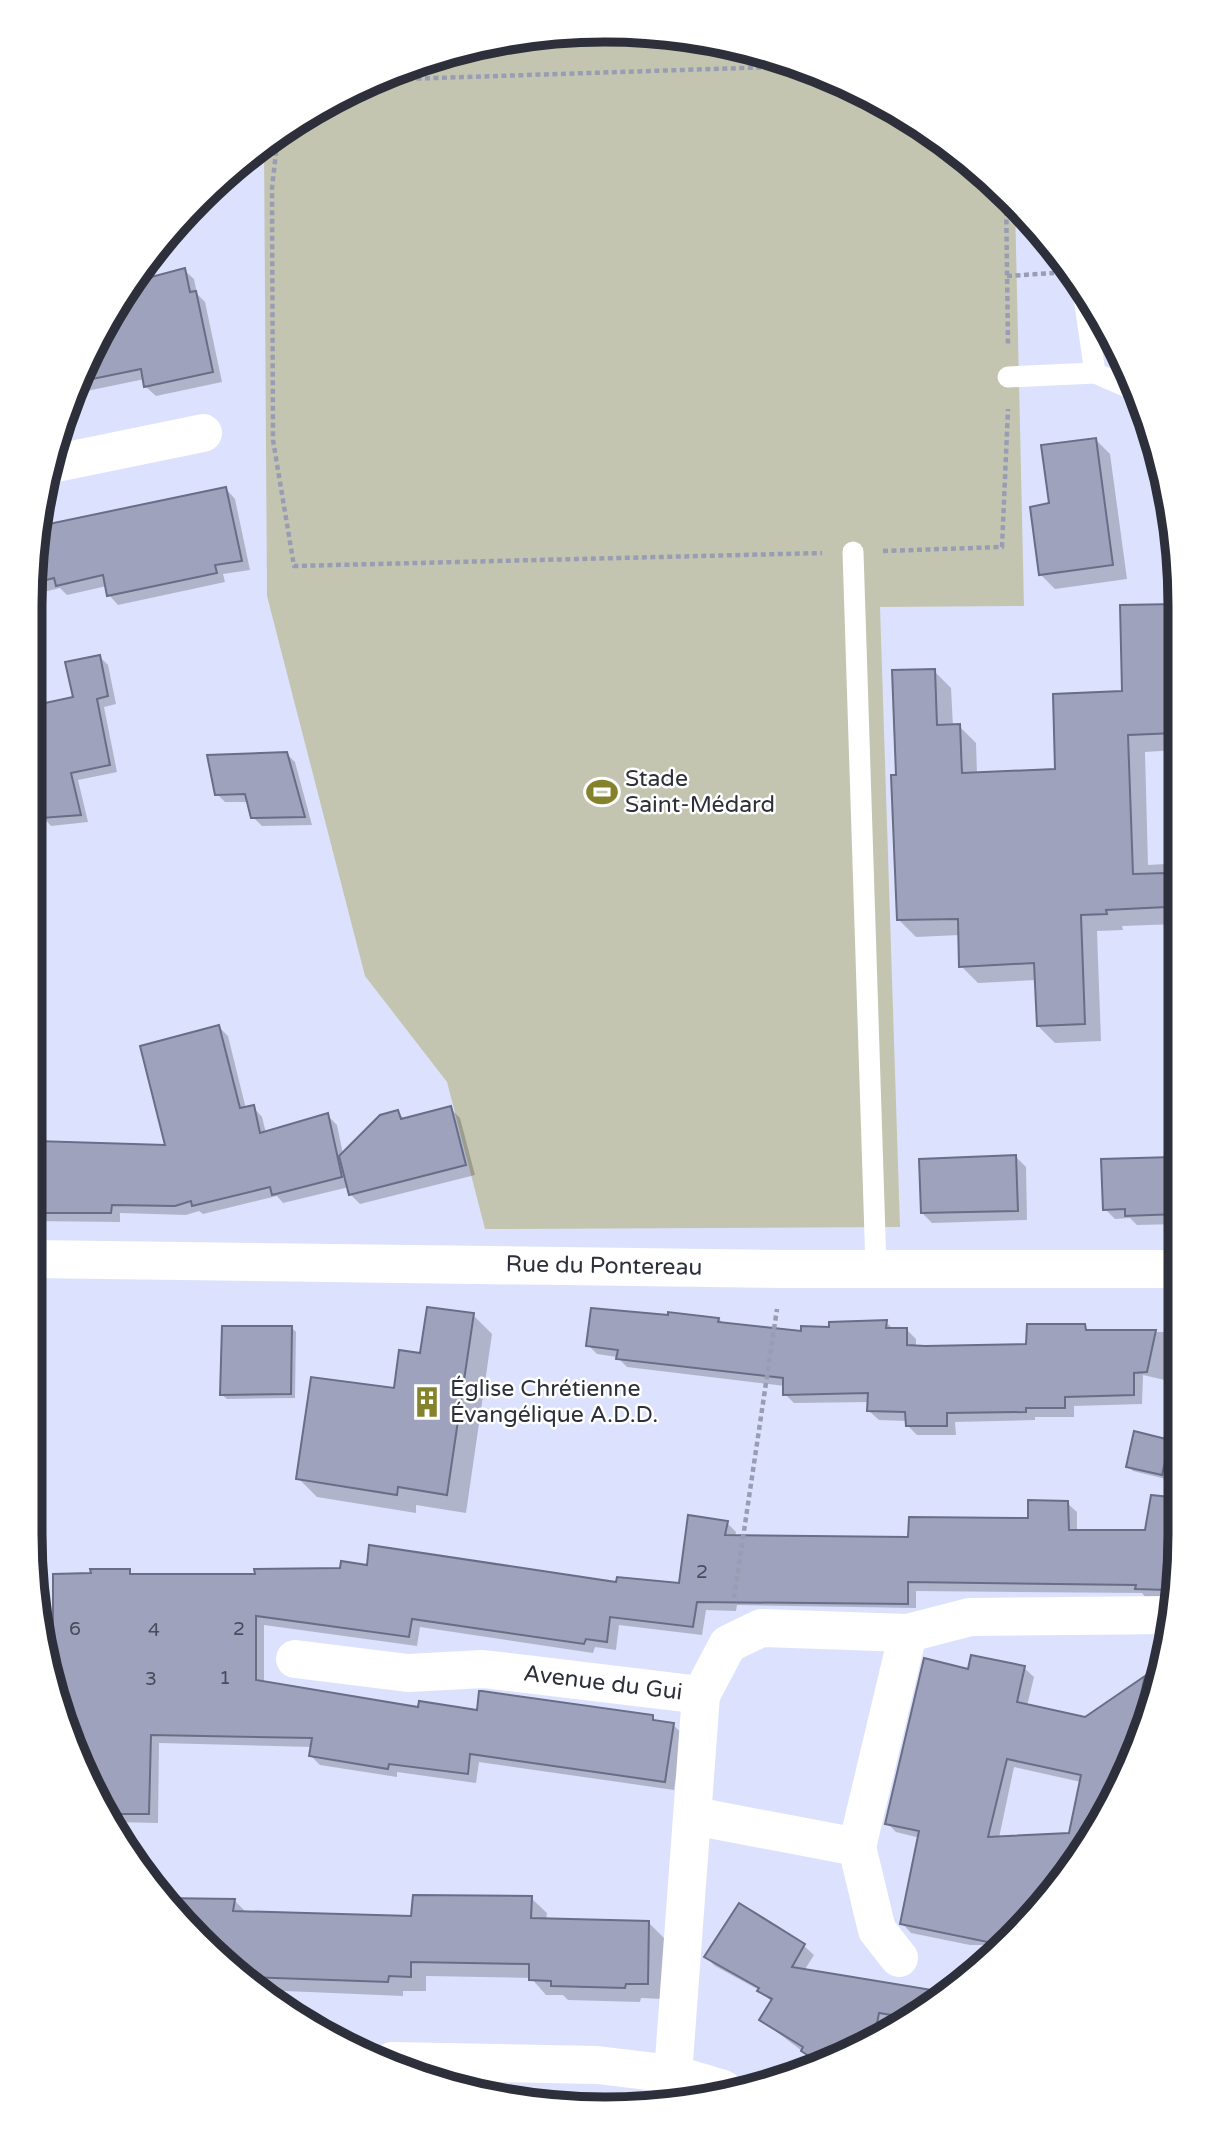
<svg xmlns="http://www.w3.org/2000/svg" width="1210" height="2139" viewBox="0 0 1210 2139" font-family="'Varela Round',sans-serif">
  <rect width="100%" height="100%" fill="#dce2fe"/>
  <!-- green -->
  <polygon fill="#c4c5b0" points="568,31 680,35 790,60 893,107 1015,203 1024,606 880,607 900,1227 485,1229 447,1082 365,976 267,596 264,143 351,89 457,49"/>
  <!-- shadow -->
  <g fill="#0003" fill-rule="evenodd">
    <polygon points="184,270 194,279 197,294 205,302 222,382 156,396 146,387 145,379 72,394 107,317 133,281 135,283"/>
    <polygon points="1095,439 1110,454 1127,579 1055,589 1040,574 1051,504"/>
    <polygon points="226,489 235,499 250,570 223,574 225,582 118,605 109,595 107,586 67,595 60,588 31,595 31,568 39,528"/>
    <polygon points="1176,606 1176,750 1145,752 1148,865 1165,864 1177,876 1177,924 1122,926 1123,930 1097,931 1101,1041 1055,1043 1038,1026 1037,980 978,983 961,966 960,935 916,937 899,920 898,776 934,671 951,688 953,726 959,726 976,743 977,774 1056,771 1124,692"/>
    <polygon points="100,657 108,665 116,704 104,707 117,772 78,780 88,822 51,826 43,817 43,789 31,731 31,708 75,699"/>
    <polygon points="286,753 295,762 312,825 262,826 253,817 249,802 225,802 217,794"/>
    <polygon points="219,1027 228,1036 246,1109 253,1107 262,1117 266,1133 327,1115 337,1125 343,1154 398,1112 405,1120 450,1108 460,1118 475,1175 360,1204 350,1194 349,1187 283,1203 277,1196 203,1214 199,1211 186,1215 120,1213 120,1222 30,1221 30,1089 36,1089 46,1098 45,1143 167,1147"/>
    <polygon points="1016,1157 1026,1167 1027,1220 932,1223 922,1213"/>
    <polygon points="1178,1160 1178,1224 1137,1225 1130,1218 1115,1219 1105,1209"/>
    <polygon points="473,1315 492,1334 466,1513 416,1505 416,1513 317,1497 298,1478 395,1390 421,1355"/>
    <polygon points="719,1319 724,1324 803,1333 886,1322 894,1330 907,1330 916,1339 916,1347 1028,1346 1084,1326 1090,1332 1175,1332 1178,1319 1178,1383 1143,1375 1142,1404 1074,1406 1074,1417 1035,1417 1035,1420 955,1422 956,1435 917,1435 908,1426 907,1421 879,1420 869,1411 870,1402 794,1403 785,1394 785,1386 627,1367 617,1357 597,1354 588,1345"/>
    <polygon points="291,1327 296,1332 295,1398 227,1399 222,1395"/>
    <polygon points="1170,1442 1174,1446 1166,1479 1133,1471 1128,1466"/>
    <polygon points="1170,1499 1179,1508 1177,1580 1174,1599 1146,1598 1142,1593 916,1591 916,1608 737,1605 736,1611 706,1610 702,1635 619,1625 616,1650 595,1647 593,1653 420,1627 417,1646 264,1625 264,1684 420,1709 652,1717 658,1722 673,1725 683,1734 674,1790 479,1762 476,1783 397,1772 397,1777 320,1765 311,1756 313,1747 159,1743 158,1823 115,1822 60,1719 129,1571 134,1576 680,1585 727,1523 736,1532 735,1537 910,1539 1030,1520 1067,1503 1077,1512 1077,1531 1147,1532"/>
    <path d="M1024 1668 1034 1677 1027 1706 1085 1719 1145 1679 1154 1687 1143 1734 1103 1822 1002 1945H970L911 1933 902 1923 920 1838 896 1832 887 1823 970 1671ZM1014 1767 1081 1782 1071 1835 999 1838Z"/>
    <polygon points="531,1898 547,1913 546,1920 649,1923 664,1938 663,1999 641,1998 640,2002 568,2000 563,1995 546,1995 531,1978 426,1976 426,1991 403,1991 403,1996 261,1990 165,1900 234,1900 247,1913 413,1918"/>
    <polygon points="739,1905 804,1946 814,1955 804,1971 941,1993 822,2066 761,2020 772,2002 761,1991 715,1966 706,1957"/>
  </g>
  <!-- building -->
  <g fill="#9ea2bd" stroke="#696d86" stroke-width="2" fill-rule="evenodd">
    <polygon points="185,268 190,292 196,291 213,372 144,387 141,369 78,382 107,317 132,282"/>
    <polygon points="1096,438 1113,565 1039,575 1030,507 1049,503 1041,445"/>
    <polygon points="226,487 242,561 215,565 217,573 107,596 103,575 56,586 54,578 31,584 39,526"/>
    <polygon points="1176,604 1176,733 1128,735 1133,874 1166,873 1166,907 1106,910 1107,914 1081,915 1085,1024 1037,1026 1034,963 959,967 958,919 897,920 891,775 896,775 892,670 935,669 937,725 960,724 962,773 1055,769 1053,694 1122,691 1120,605"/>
    <polygon points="100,655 108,696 97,699 110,765 71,773 81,815 41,818 41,789 31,739 31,706 73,697 65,662"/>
    <polygon points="287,752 305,817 251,818 245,794 215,795 207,755"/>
    <polygon points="219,1025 240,1108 254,1105 260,1133 328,1113 342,1177 272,1195 270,1187 192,1206 191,1201 175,1206 112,1205 111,1213 35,1213 36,1141 165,1145 140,1046"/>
    <polygon points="451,1106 466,1165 349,1195 339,1156 380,1115 398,1110 401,1119"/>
    <polygon points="1016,1155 1018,1211 921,1213 919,1159"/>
    <polygon points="1174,1157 1178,1159 1178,1214 1125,1216 1125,1209 1103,1210 1101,1159"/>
    <polygon points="427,1307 474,1313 447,1495 398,1487 397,1495 296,1479 311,1377 394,1388 399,1350 420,1353"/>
    <polygon points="591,1308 668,1315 668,1312 719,1318 718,1322 801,1331 801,1326 829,1327 829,1322 887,1320 886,1328 907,1328 907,1345 925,1346 1026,1344 1027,1324 1085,1324 1086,1330 1156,1330 1147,1372 1134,1373 1134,1395 1065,1397 1065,1408 1026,1408 1026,1412 947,1413 947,1426 906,1426 905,1412 867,1411 868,1393 783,1395 783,1378 616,1359 618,1350 586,1346"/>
    <polygon points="222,1326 292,1326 291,1394 220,1395"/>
    <polygon points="1134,1431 1170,1440 1162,1475 1126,1467"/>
    <polygon points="1151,1495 1170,1497 1168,1590 1135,1589 1136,1585 908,1582 908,1604 697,1602 693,1627 610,1617 607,1642 586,1639 584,1644 412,1619 409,1637 256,1616 256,1680 418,1707 419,1701 477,1710 479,1691 482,1691 653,1715 653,1720 674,1723 665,1782 470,1754 468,1774 389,1764 388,1769 309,1756 312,1738 151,1735 149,1814 111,1814 60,1719 53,1676 53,1574 91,1573 90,1569 130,1569 130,1574 255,1574 254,1569 340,1568 341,1561 367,1565 369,1545 616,1582 617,1577 679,1583 688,1515 728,1521 725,1535 908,1537 909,1517 1028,1518 1028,1500 1068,1501 1069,1530 1145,1530"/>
    <path d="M971 1655 1025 1666 1017 1702 1085 1717 1145 1676 1121 1782 1103 1822 1002 1945 900 1924 919 1831 885 1824 924 1658 968 1669ZM1007 1759 1081 1775 1069 1833 988 1837Z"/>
    <polygon points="413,1895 532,1896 531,1918 649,1921 648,1984 626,1984 625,1988 551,1986 551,1981 529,1980 529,1964 411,1962 411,1977 389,1976 388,1982 247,1977 163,1898 235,1899 233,1911 411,1916"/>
    <polygon points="739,1903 805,1944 792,1967 944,1992 903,2017 879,2013 875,2034 829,2063 820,2063 801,2051 803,2047 759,2020 772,1999 757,1991 759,1988 704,1957"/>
  </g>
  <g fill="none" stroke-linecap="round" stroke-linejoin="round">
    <!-- path -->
    <g stroke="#999db3" stroke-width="4.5" stroke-dasharray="5 3.5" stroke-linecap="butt">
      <polyline points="374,80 804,66"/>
      <polyline points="278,134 272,188 273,440 294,566 822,553"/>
      <polyline points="1006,194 1008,347"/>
      <polyline points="1007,276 1054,273"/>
      <polyline points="883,551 1002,547 1008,409"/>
      <polyline points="734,1598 777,1309"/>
    </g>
    <!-- lane -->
    <g stroke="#fff" stroke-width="21">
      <polyline points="1082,284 1095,373 1136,391"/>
      <polyline points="1008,377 1095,373"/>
      <polyline points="853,552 876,1267"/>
    </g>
    <!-- street -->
    <g stroke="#fff" stroke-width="38">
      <polyline points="52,464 203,433"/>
      <polyline points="30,1259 783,1269 1178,1269"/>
      <polyline points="295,1659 408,1673 483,1669 701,1695 673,2074 665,2103"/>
      <polyline points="701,1695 728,1644 761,1628 908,1633"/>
      <polyline points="694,1816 857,1847"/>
      <polyline points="899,1958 877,1930 857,1847 908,1633 970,1617 1170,1615"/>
      <polyline points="392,2061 597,2065 673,2074 723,2089"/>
    </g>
  </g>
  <!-- icons -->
  <defs>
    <symbol id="stadium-bare" viewBox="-9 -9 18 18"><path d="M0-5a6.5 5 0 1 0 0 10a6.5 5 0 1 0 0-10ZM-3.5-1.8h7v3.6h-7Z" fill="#84822b" stroke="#fff" stroke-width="2.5" paint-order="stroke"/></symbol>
    <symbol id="building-bare" viewBox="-9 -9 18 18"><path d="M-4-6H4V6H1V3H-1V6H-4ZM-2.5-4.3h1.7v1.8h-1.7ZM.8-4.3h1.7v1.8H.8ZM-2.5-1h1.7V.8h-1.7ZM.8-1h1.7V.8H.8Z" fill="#84822b" stroke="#fff" stroke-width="2.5" paint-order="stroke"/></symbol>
  </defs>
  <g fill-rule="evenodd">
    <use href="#stadium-bare" x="580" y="770" width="44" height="44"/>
    <use href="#building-bare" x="405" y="1380" width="44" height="44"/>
  </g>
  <g text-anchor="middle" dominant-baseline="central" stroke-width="5" stroke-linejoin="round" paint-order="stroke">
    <!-- number labels -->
    <g font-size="19" fill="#494c5b">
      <text x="702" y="1572">2</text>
      <text x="75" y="1629">6</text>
      <text x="239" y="1629">2</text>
      <text x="154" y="1630">4</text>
      <text x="225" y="1678">1</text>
      <text x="151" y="1679">3</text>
    </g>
    <!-- poi labels -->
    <g font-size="23" fill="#2d2f3a" stroke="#fff" text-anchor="start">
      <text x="625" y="779">Stade<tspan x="625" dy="26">Saint-Médard</tspan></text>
      <text x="450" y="1389">Église Chrétienne<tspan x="450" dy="26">Évangélique A.D.D.</tspan></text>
    </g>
    <!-- street labels -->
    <g font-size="23" fill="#2d2f3a" stroke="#fff">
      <text transform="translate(604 1266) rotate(1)">Rue du Pontereau</text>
      <text transform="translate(603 1683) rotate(7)">Avenue du Gui</text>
    </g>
  </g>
  <!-- crop -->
  <path d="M0 0H1210V2139H0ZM605 42H605A563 563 0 0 1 1168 605V1534A563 563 0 0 1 605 2097H605A563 563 0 0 1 42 1534V605A563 563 0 0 1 605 42Z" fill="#fff" fill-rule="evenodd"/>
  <path fill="none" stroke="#2d2f3a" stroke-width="9" d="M605 42H605A563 563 0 0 1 1168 605V1534A563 563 0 0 1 605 2097H605A563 563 0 0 1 42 1534V605A563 563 0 0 1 605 42Z"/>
</svg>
